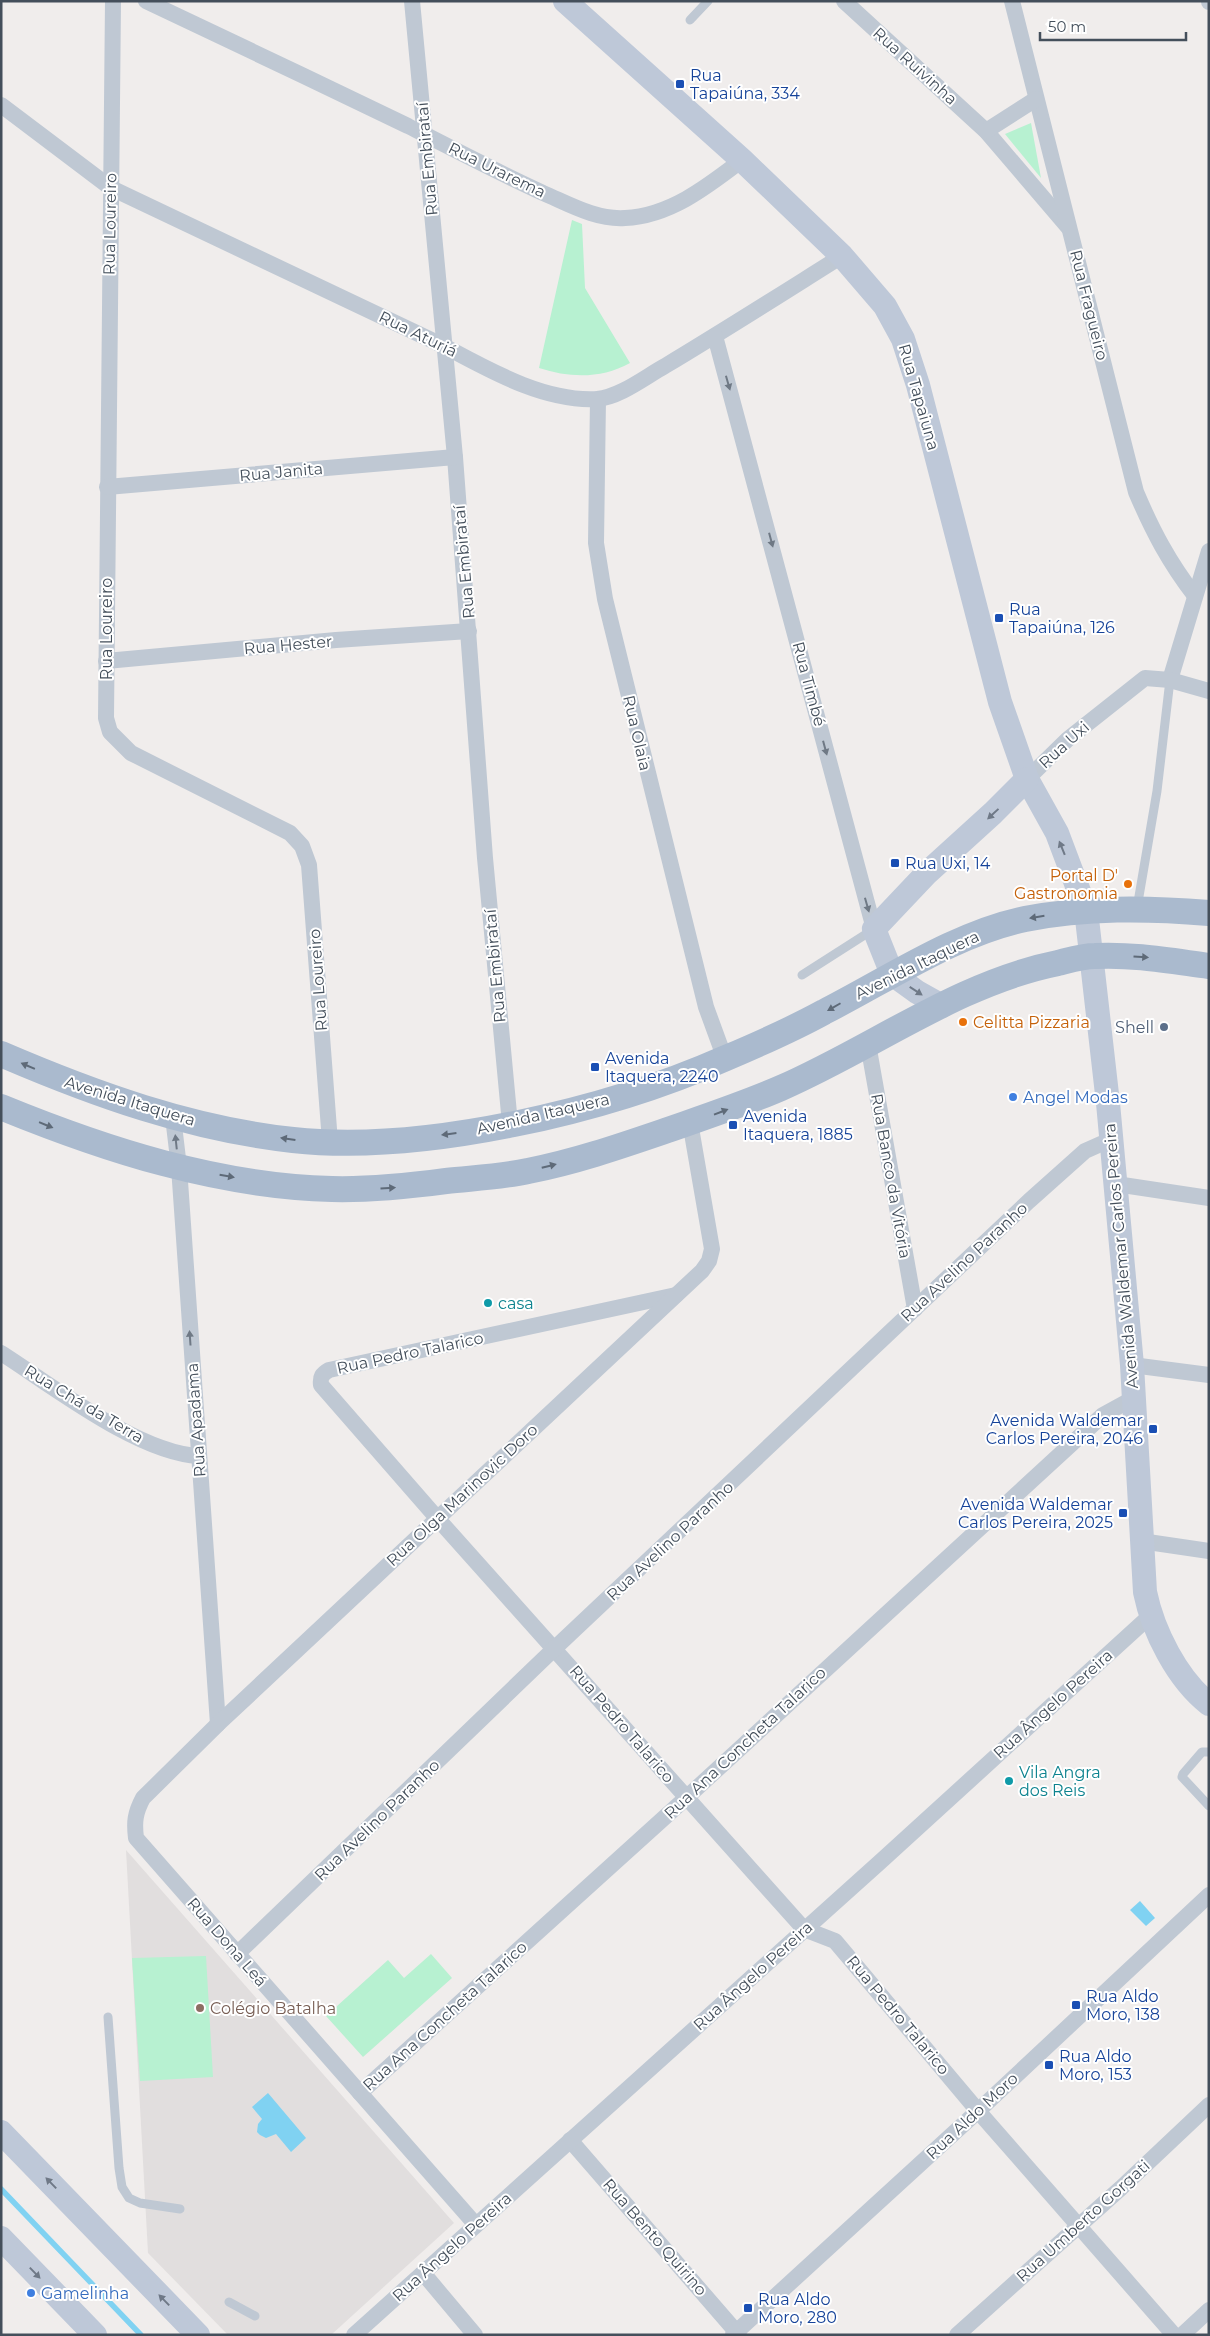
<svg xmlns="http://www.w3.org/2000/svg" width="1210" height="2336" viewBox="0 0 1210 2336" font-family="Montserrat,sans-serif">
  <rect width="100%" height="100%" fill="#f0edec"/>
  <!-- education -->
  <polygon fill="#e1dede" points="126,1850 454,2223 331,2335 228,2335 148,2253"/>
  <!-- green -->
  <g fill="#b7f1d1">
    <polygon points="1031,123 1041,178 1005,134"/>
    <path d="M572 220 582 224 585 288 630 363C601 379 570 378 539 368Z"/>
    <polygon points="431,1954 452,1978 363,2057 326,2016 388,1960 404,1978"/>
    <polygon points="206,1956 213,2077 140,2081 132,1958"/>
  </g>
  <!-- water -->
  <g fill="#80d2f2">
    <polygon points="1140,1901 1155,1918 1146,1926 1130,1910"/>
    <polygon points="268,2093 306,2138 291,2152 276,2134 266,2138 260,2135 257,2132 258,2124 262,2119 252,2107"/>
  </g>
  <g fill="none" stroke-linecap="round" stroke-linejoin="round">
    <!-- stream -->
    <polyline stroke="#80d2f2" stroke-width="5.5" points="1,2189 141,2335"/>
    <!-- lane -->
    <g stroke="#bfc8d3" stroke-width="9">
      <polyline points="690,20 708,1"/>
      <polyline points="1137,908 1157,791 1170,680"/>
      <polyline points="802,975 874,929"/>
      <polyline points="1209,1752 1202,1752 1183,1774 1182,1777 1209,1806"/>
      <polyline points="108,2017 119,2168 122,2187 129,2198 140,2203 180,2209"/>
      <polyline points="229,2302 255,2316"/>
    </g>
    <!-- street -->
    <g stroke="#bfc8d3" stroke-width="16">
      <polyline points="113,1 106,718 110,732 131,753 290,833 302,846 309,865 330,1142"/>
      <path d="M146 1C233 42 321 84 408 126 453 149 497 172 543 193 569 204 596 220 625 218 670 216 708 186 742 160"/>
      <polyline points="412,1 455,457 485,858 510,1124"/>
      <polyline points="844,1 986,131 1068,227"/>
      <path d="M1012 1 1136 492C1153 532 1169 562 1195 596"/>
      <polyline points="1209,1 1209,2"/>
      <path d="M1 105 111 188 444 346C489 370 544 402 597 399 620 397 645 377 665 366 725 330 783 293 842 256"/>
      <polyline points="986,131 1036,99"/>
      <polyline points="715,336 874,929"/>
      <polyline points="598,399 596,543 605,599 706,1007 725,1059"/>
      <polyline points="107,487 455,457"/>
      <polyline points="106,661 336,640 469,631"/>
      <polyline points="1170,680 1209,551"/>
      <polyline points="1027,779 1068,739 1145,678 1170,680 1209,691"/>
      <polyline points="868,1044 915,1309"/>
      <polyline points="173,1117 179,1167 218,1724"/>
      <polyline points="1116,1184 1209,1198"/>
      <path d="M676 1295 329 1370C322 1374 320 1377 321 1385L437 1518 804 1929 835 1941 978 2111 1174 2335"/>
      <path d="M1 1353C53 1386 138 1453 199 1456"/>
      <polyline points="1132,1365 1209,1375"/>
      <polyline points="1141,1541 1209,1551"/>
      <polyline points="237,1954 555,1648 1029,1201 1085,1151 1112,1139"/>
      <polyline points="360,2093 686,1798 1103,1415 1134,1398"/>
      <polyline points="570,2140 739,2335"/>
      <path d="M476 2225 136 1838C134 1822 135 1813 143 1798L218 1724 702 1271 709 1261 712 1249 690 1122"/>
      <polyline points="423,2273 475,2335"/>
      <polyline points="354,2335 880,1862 1150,1616"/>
      <polyline points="733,2335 978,2111 1209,1895"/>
      <polyline points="957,2335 1121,2188 1209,2105"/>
      <polyline points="1182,2335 1209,2310"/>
    </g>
    <!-- secondary -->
    <g stroke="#bec8d8" stroke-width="24">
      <path d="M565 1 742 160 842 256 885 306 903 339 918 385 1000 702 1027 779 1057 833 1086 910 1108 1103 1132 1365 1145 1592C1153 1631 1177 1679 1209 1704"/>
      <polyline points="942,1006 917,992 892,974 874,929 927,873 993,813 1027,779"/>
      <polyline points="1,2132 198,2335"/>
      <polyline points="1,2238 95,2335"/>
    </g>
    <!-- primary -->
    <g stroke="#aabace" stroke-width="26">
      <path d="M1 1054C94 1094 191 1129 293 1140 424 1154 606 1111 726 1058 759 1044 793 1029 824 1012 887 980 956 933 1025 919 1087 907 1147 908 1209 913"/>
      <path d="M1 1107C106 1150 218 1186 332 1189 370 1190 408 1186 446 1181 473 1178 501 1177 528 1171 574 1162 618 1147 662 1132 702 1118 742 1105 781 1088 873 1048 958 983 1058 963 1070 960 1083 956 1095 956 1133 954 1171 961 1209 966"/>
    </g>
  </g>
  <!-- one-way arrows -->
  <defs><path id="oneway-solid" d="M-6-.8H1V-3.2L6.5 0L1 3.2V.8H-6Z" transform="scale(1.25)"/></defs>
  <g fill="#6f7985">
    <use href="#oneway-solid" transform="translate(728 383) rotate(74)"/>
    <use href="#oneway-solid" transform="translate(771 540) rotate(75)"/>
    <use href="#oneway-solid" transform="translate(825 748) rotate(75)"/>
    <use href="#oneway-solid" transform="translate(867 905) rotate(74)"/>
    <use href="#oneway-solid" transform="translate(176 1142) rotate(-96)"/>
    <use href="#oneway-solid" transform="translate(190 1338) rotate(-94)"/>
  </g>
  <g fill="#6f7987">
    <use href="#oneway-solid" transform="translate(993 814) rotate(137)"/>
    <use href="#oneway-solid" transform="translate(1062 848) rotate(-112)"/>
    <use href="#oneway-solid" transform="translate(916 991) rotate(33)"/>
    <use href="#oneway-solid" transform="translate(51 2183) rotate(-134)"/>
    <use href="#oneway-solid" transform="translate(35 2273) rotate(46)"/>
    <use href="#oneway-solid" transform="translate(164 2300) rotate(-134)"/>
  </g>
  <g fill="#5e6a78">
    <use href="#oneway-solid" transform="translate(1037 917) rotate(171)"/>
    <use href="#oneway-solid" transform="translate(1141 957) rotate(3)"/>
    <use href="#oneway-solid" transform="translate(834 1007) rotate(150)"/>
    <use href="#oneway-solid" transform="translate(28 1066) rotate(-157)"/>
    <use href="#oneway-solid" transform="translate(721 1112) rotate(-21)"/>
    <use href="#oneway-solid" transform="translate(46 1125) rotate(22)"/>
    <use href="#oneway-solid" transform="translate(449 1134) rotate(173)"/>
    <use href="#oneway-solid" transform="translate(288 1139) rotate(-172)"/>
    <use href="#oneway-solid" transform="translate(549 1166) rotate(-14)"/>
    <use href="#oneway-solid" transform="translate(227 1176) rotate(10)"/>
    <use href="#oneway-solid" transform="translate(388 1188) rotate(-3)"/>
  </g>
  <!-- markers -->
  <g fill="#1a4fb4" stroke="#fff" stroke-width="2">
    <rect x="675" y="79" width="10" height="10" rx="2.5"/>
    <rect x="994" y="613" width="10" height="10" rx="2.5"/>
    <rect x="890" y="858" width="10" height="10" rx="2.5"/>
    <rect x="590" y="1062" width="10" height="10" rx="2.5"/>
    <rect x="728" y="1120" width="10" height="10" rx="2.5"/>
    <rect x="1148" y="1424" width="10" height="10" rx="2.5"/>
    <rect x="1118" y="1508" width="10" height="10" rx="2.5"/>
    <rect x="1071" y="2000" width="10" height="10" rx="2.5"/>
    <rect x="1044" y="2060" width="10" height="10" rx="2.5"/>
    <rect x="743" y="2303" width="10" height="10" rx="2.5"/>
  </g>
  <g fill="#e8710a" stroke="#fff" stroke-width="2">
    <circle cx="1128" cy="884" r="5"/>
    <circle cx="963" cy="1022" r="5"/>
  </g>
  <circle fill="#5c6f8a" stroke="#fff" stroke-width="2" cx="1164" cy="1027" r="5"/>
  <g fill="#3f7fe0" stroke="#fff" stroke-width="2">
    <circle cx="1013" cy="1097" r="5"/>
    <circle cx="31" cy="2293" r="5"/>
  </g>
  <g fill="#0f9aa8" stroke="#fff" stroke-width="2">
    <circle cx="488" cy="1303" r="5"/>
    <circle cx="1009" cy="1781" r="5"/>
  </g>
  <circle fill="#8d6e63" stroke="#fff" stroke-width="2" cx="200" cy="2008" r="5"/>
  <g text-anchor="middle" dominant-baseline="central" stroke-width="4" stroke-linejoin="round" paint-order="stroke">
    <!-- street labels -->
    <g font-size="16" fill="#444f5b" stroke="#fff">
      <text transform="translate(915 66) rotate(42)">Rua Ruivinha</text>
      <text transform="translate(427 159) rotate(-95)">Rua Embirataí</text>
      <text transform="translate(497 170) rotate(26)">Rua Urarema</text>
      <text transform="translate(110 224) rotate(-89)">Rua Loureiro</text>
      <text transform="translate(1089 305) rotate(76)">Rua Fragueiro</text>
      <text transform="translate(418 334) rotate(26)">Rua Aturiá</text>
      <text transform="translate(919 397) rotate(74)">Rua Tapaiuna</text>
      <text transform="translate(281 472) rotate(-5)">Rua Janita</text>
      <text transform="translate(464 562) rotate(-95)">Rua Embirataí</text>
      <text transform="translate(106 629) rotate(-90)">Rua Loureiro</text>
      <text transform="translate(288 645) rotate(-5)">Rua Hester</text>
      <text transform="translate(809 684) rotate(75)">Rua Timbé</text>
      <text transform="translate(637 733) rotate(77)">Rua Olaia</text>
      <text transform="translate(1064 745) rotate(-42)">Rua Uxi</text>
      <text transform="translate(917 965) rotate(-26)">Avenida Itaquera</text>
      <text transform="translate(495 966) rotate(-95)">Rua Embirataí</text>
      <text transform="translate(318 980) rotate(-94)">Rua Loureiro</text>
      <text transform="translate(130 1101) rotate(17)">Avenida Itaquera</text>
      <text transform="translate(543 1114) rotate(-13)">Avenida Itaquera</text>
      <text transform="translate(891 1176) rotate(80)">Rua Banco da Vitória</text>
      <text transform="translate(1121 1256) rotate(-95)">Avenida Waldemar Carlos Pereira</text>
      <text transform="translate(964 1262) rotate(-43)">Rua Avelino Paranho</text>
      <text transform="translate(410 1353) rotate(-12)">Rua Pedro Talarico</text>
      <text transform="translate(84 1404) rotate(31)">Rua Chá da Terra</text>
      <text transform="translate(196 1420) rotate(-94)">Rua Apadama</text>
      <text transform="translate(462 1495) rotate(-43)">Rua Olga Marinovic Doro</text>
      <text transform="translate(670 1541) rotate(-43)">Rua Avelino Paranho</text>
      <text transform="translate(1053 1704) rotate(-42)">Rua Ângelo Pereira</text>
      <text transform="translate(622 1724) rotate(49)">Rua Pedro Talarico</text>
      <text transform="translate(745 1743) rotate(-43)">Rua Ana Concheta Talarico</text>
      <text transform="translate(377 1820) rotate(-44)">Rua Avelino Paranho</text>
      <text transform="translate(227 1942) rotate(49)">Rua Dona Leá</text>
      <text transform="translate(753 1976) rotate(-42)">Rua Ângelo Pereira</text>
      <text transform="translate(898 2015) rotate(50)">Rua Pedro Talarico</text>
      <text transform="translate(445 2016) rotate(-42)">Rua Ana Concheta Talarico</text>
      <text transform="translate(972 2116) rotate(-43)">Rua Aldo Moro</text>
      <text transform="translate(1083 2221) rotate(-42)">Rua Umberto Gorgati</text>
      <text transform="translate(655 2237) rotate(49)">Rua Bento Quirino</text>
      <text transform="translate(452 2247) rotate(-42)">Rua Ângelo Pereira</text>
    </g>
    <!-- transit labels -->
    <g font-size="16" fill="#164399" stroke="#fff" text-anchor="start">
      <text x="690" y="75">Rua<tspan x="690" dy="18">Tapaiúna, 334</tspan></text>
      <text x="1009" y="609">Rua<tspan x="1009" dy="18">Tapaiúna, 126</tspan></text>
      <text x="905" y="863">Rua Uxi, 14</text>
      <text x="605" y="1058">Avenida<tspan x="605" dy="18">Itaquera, 2240</tspan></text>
      <text x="743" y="1116">Avenida<tspan x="743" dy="18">Itaquera, 1885</tspan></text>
      <text x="1143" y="1420" text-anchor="end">Avenida Waldemar<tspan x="1143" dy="18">Carlos Pereira, 2046</tspan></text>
      <text x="1113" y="1504" text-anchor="end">Avenida Waldemar<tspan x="1113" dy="18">Carlos Pereira, 2025</tspan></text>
      <text x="1086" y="1996">Rua Aldo<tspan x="1086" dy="18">Moro, 138</tspan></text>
      <text x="1059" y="2056">Rua Aldo<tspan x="1059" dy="18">Moro, 153</tspan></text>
      <text x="758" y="2299">Rua Aldo<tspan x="758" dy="18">Moro, 280</tspan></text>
    </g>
    <!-- food labels -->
    <g font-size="16" fill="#c56008" stroke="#fff" text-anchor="end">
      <text x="1118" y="875">Portal D'<tspan x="1118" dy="18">Gastronomia</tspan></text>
      <text x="973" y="1022" text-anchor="start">Celitta Pizzaria</text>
    </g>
    <!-- service labels -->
    <g font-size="16" fill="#4e5e75" stroke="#fff" text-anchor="end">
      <text x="1154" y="1027">Shell</text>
    </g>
    <!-- shop labels -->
    <g font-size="16" fill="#366cbe" stroke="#fff" text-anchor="start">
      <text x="1023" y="1097">Angel Modas</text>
      <text x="41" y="2293">Gamelinha</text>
    </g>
    <!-- culture labels -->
    <g font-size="16" fill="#0d838f" stroke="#fff" text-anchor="start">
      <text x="498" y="1303">casa</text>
      <text x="1019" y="1772">Vila Angra<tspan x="1019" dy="18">dos Reis</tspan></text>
    </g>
    <!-- education labels -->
    <g font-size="16" fill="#785e54" stroke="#fff" text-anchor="start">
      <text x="210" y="2008">Colégio Batalha</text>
    </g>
  </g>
  <!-- border -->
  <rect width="1210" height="2336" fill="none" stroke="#444f5b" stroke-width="5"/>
  <!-- scale -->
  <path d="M1040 32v8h146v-8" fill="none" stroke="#444f5b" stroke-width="2.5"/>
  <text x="1048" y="32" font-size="15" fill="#444f5b" stroke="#ffffff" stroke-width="4" paint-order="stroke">50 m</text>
</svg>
